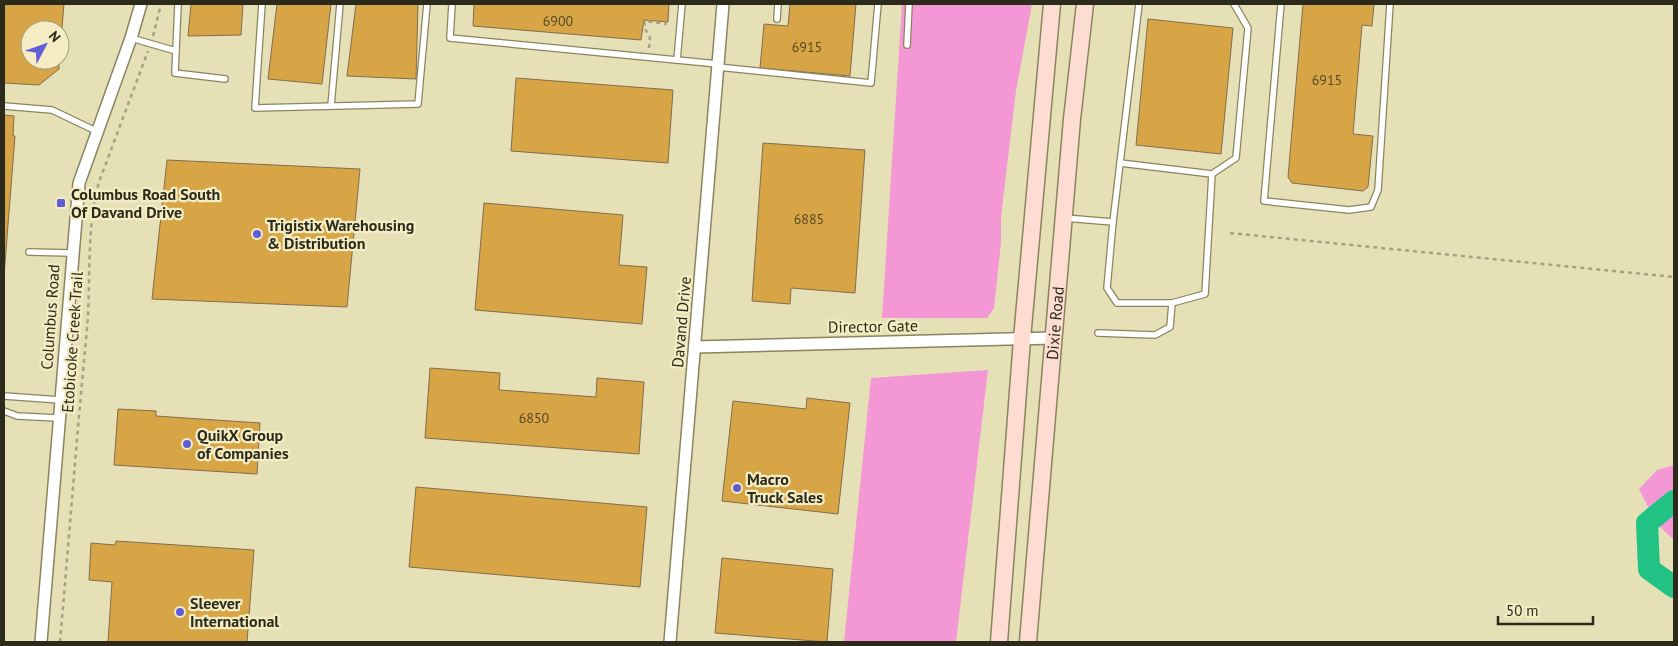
<svg xmlns="http://www.w3.org/2000/svg" width="1678" height="646" viewBox="0 0 1678 646" font-family="'PT Sans',sans-serif">
  <rect width="100%" height="100%" fill="#e6e0b7"/>
  <!-- green -->
  <g fill="#f398d5">
    <polygon points="902,4 1032,4 1016,91 1001,217 1001,243 994,308 987,318 882,318"/>
    <polygon points="988,370 956,642 844,642 871,378"/>
    <polygon points="1674,465 1674,540 1656,523 1639,489 1657,470"/>
  </g>
  <g fill="none" stroke-linecap="round" stroke-linejoin="round">
    <!-- river -->
    <polyline stroke="#21c283" stroke-width="22" points="1674,501 1647,523 1649,569 1674,587"/>
  </g>
  <!-- building -->
  <g fill="#d7a546" stroke="#816d4c">
    <polygon points="4,4 64,4 60,52 60,30 30,30 30,60 59,60 59,69 39,85 4,83"/>
    <polygon points="191,4 243,4 241,35 188,36"/>
    <polygon points="277,4 331,4 322,84 268,79"/>
    <polygon points="356,4 418,4 416,79 347,76"/>
    <polygon points="474,4 669,4 668,22 644,20 641,40 473,26"/>
    <polygon points="790,4 856,4 850,76 760,68 764,24 788,26"/>
    <polygon points="1303,4 1374,4 1372,26 1362,25 1353,134 1373,136 1368,187 1363,191 1292,183 1288,177"/>
    <polygon points="1148,19 1233,28 1221,154 1136,145"/>
    <polygon points="516,78 673,90 668,163 511,151"/>
    <polygon points="4,115 14,116 13,136 15,136 4,276"/>
    <polygon points="763,143 865,150 855,293 791,288 790,304 752,301"/>
    <polygon points="167,160 360,169 347,307 152,299"/>
    <polygon points="484,203 623,215 619,265 647,267 642,324 475,310"/>
    <polygon points="430,368 500,373 499,390 596,397 597,378 644,382 639,454 425,438"/>
    <polygon points="807,398 850,403 838,514 722,501 733,401 806,409"/>
    <polygon points="118,409 156,411 156,416 260,423 257,474 114,465"/>
    <polygon points="416,487 647,507 640,587 409,567"/>
    <polygon points="116,541 254,550 247,642 108,642 112,582 89,580 91,543 115,545"/>
    <polygon points="722,558 833,569 827,642 715,633"/>
  </g>
  <g fill="none" stroke-linecap="round" stroke-linejoin="round">
    <defs>
      <g id="service">
        <polyline points="178,4 175,73 225,79"/>
        <polyline points="262,4 255,108 418,104 427,4"/>
        <polyline points="452,4 450,38 718,64"/>
        <polyline points="1281,4 1264,201 1349,210 1371,207 1378,190 1390,4"/>
        <polyline points="777,19 778,4"/>
        <polyline points="131,38 176,51"/>
        <polyline points="907,45 909,4"/>
        <polyline points="677,60 682,4"/>
        <polyline points="718,67 871,83 878,4"/>
        <polyline points="4,106 52,110 96,131"/>
        <polyline points="331,106 340,4"/>
        <polyline points="1120,163 1212,174"/>
        <polyline points="1065,218 1113,222 1139,4"/>
        <polyline points="1113,222 1107,288 1117,303 1172,303 1205,294 1212,174 1236,158 1248,28 1234,4"/>
        <polyline points="29,252 72,253"/>
        <polyline points="1098,333 1155,335 1170,327 1172,303"/>
        <polyline points="4,396 60,400"/>
        <polyline points="4,411 17,416 58,418"/>
      </g>
      <g id="minor">
        <polyline points="695,347 1052,338"/>
        <polyline points="41,642 79,183 131,38 141,4"/>
        <polyline points="670,642 723,4"/>
      </g>
      <g id="secondary">
        <polyline points="999,642 1022,339 1052,4"/>
        <path id="s1" d="M1028 642 1072 119 1085 4"/>
      </g>
    </defs>
    <!-- service casing -->
    <use href="#service" stroke="#8a845e" stroke-width="8"/>
    <!-- minor casing -->
    <use href="#minor" stroke="#8a845e" stroke-width="14"/>
    <!-- secondary casing -->
    <use href="#secondary" stroke="#8a845e" stroke-width="19"/>
    <!-- path -->
    <g stroke="#a6a181" stroke-width="2.5" stroke-dasharray="4 4" stroke-linecap="butt">
      <polyline points="153,36 161,4"/>
      <polyline points="649,48 650,38 644,27 645,21 667,24"/>
      <polyline points="1230,233 1674,277"/>
      <path d="M60 642C69 538 77 433 87 329 91 281 86 229 99 182L148 51"/>
    </g>
    <!-- service -->
    <use href="#service" stroke="#fff" stroke-width="5.5"/>
    <!-- minor -->
    <use href="#minor" stroke="#fff" stroke-width="11"/>
    <!-- secondary -->
    <use href="#secondary" stroke="#fdddd2" stroke-width="16"/>
  </g>
  <!-- markers -->
  <g fill="#615dd6" stroke="#f4edc4" stroke-width="2">
    <rect x="56" y="198" width="10" height="10" rx="2.5"/>
    <circle cx="257" cy="234" r="5"/>
    <circle cx="187" cy="444" r="5"/>
    <circle cx="737" cy="488" r="5"/>
    <circle cx="180" cy="612" r="5"/>
  </g>
  <g text-anchor="middle" dominant-baseline="central" stroke-width="4.5" stroke-linejoin="round" paint-order="stroke">
    <!-- number labels -->
    <g font-size="14" fill="#574925">
      <text x="558" y="21">6900</text>
      <text x="807" y="47">6915</text>
      <text x="1327" y="80">6915</text>
      <text x="809" y="219">6885</text>
      <text x="534" y="418">6850</text>
    </g>
    <!-- poi labels -->
    <g font-size="16" font-weight="bold" fill="#2c2a1a" stroke="#f4edc4" text-anchor="start">
      <text x="71" y="194">Columbus Road South<tspan x="71" dy="18">Of Davand Drive</tspan></text>
      <text x="267" y="225">Trigistix Warehousing<tspan x="267" dy="18">&amp; Distribution</tspan></text>
      <text x="197" y="435">QuikX Group<tspan x="197" dy="18">of Companies</tspan></text>
      <text x="747" y="479">Macro<tspan x="747" dy="18">Truck Sales</tspan></text>
      <text x="190" y="603">Sleever<tspan x="190" dy="18">International</tspan></text>
    </g>
    <!-- street labels -->
    <g font-size="16" fill="#2c2a1a" stroke="#f4edc4">
      <text transform="translate(50 317) rotate(-86)">Columbus Road</text>
      <text transform="translate(681 322) rotate(-85)">Davand Drive</text>
      <text stroke="none"><textPath href="#s1" startOffset="320">Dixie Road</textPath></text>
      <text transform="translate(873 326) rotate(-1)">Director Gate</text>
      <text transform="translate(72 342) rotate(-86)">Etobicoke Creek Trail</text>
    </g>
  </g>
  <!-- border -->
  <rect width="1678" height="646" fill="none" stroke="#2c2a1a" stroke-width="10"/>
  <!-- north arrow -->
  <g transform="translate(45 45) rotate(49)"><circle r="24" fill="#f4edc4" stroke="#a49f80"/>
  <path d="M0-4L9 19L0 12L-9 19Z" fill="#615dd6"/>
  <text y="-8" font-size="14" font-weight="bold" text-anchor="middle" fill="#2c2a1a">N</text>
  </g>
  <!-- scale -->
  <path d="M1498 616v8h95v-8" fill="none" stroke="#2c2a1a" stroke-width="2.5"/>
  <text x="1506" y="616" font-size="15" fill="#2c2a1a" stroke="#f4edc4" stroke-width="4" paint-order="stroke">50 m</text>
</svg>
